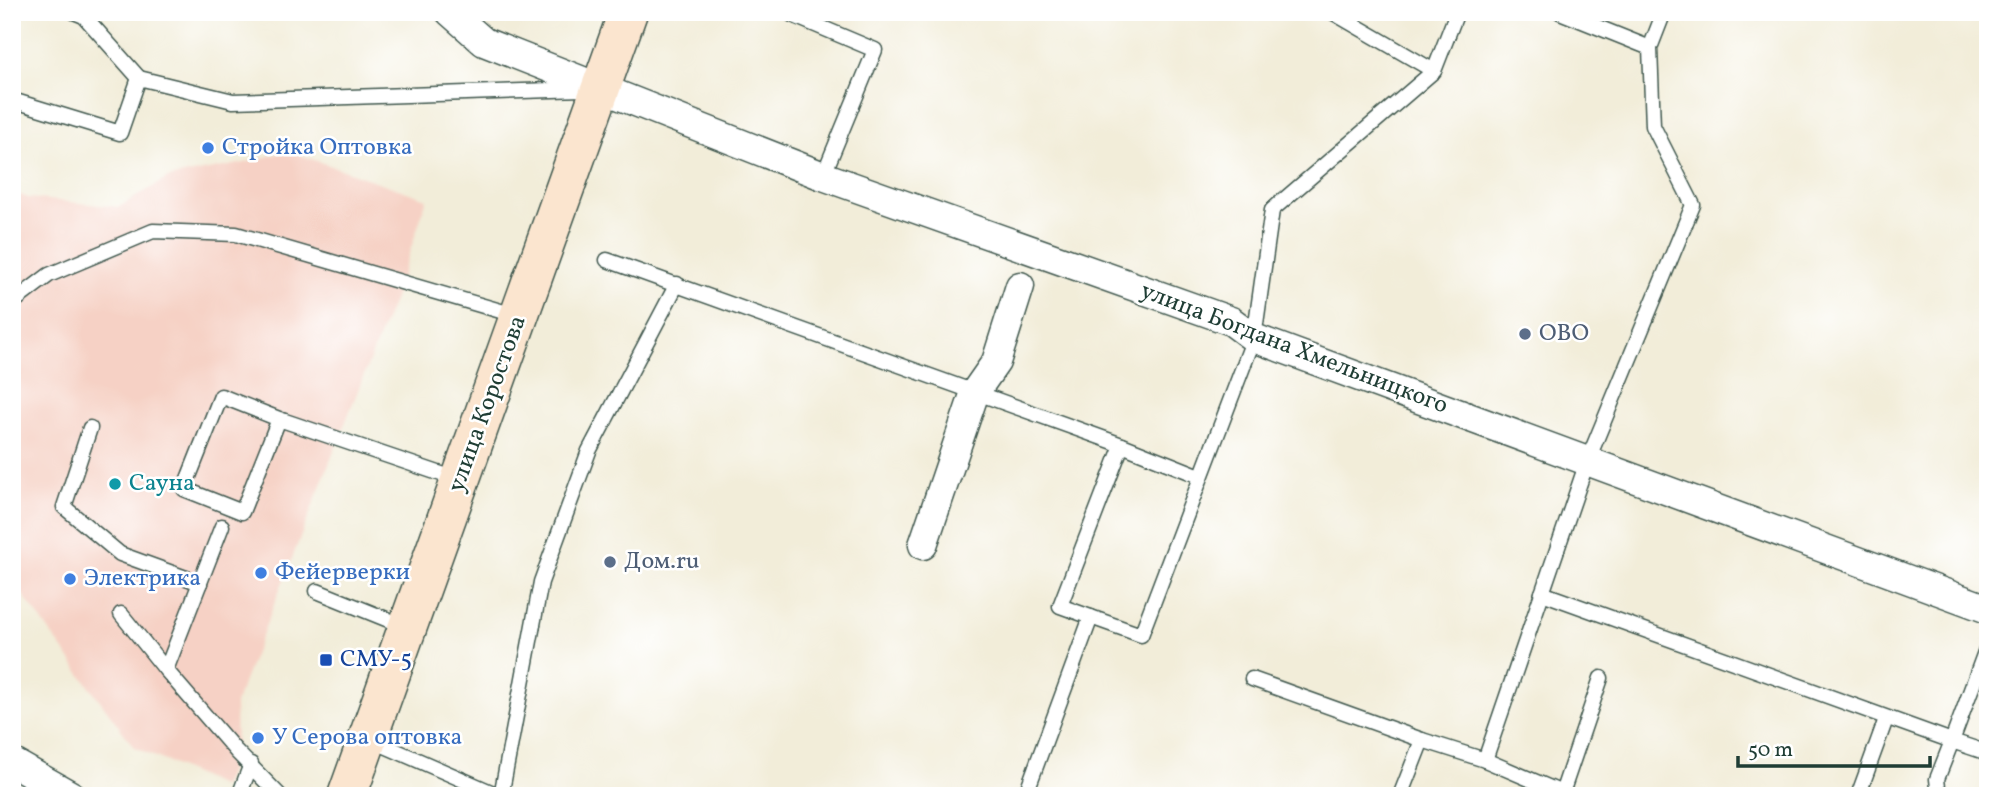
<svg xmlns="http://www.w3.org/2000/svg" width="2000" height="808" viewBox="0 0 2000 808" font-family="Vollkorn,serif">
  <rect width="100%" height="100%" fill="#fff"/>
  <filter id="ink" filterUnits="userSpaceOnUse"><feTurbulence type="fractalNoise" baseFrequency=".0143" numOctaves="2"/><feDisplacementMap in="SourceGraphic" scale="14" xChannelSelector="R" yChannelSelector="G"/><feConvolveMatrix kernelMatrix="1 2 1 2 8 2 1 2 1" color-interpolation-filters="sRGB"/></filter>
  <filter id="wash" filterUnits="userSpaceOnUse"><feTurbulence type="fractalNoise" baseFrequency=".00686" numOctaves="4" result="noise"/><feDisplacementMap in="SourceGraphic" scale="28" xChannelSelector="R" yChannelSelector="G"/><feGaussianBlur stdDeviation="1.57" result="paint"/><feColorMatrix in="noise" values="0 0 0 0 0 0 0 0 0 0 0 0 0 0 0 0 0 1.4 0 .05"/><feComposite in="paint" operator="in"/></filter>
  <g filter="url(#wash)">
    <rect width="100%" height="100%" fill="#f2edd9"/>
    <!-- built -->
    <polygon fill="#f6d1c5" points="288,151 427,199 398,288 235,704 236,751 223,787 134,747 12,580 12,192 28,198 119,207 168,178 244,163"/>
  </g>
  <g filter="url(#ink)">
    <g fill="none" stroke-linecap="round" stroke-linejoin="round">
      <defs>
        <g id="lane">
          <polyline points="74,12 84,16 139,78"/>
          <polyline points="793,12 792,15 875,50 823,176"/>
          <polyline points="1332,12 1434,71"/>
          <polyline points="1560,12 1650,48"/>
          <polyline points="12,100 120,133 139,78 233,101 582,89"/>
          <polyline points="607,260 1122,445 1060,606 1141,635 1254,338 1272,210 1434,71 1457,12"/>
          <polyline points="12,303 49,275 153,231 236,234 518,316"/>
          <polyline points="279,419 242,512 184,489 221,396 279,419 459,480"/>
          <polyline points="90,428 64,507 120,554 200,583"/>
          <polyline points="1122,445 1200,476"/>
          <polyline points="317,591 406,627"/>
          <polyline points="1542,593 1952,741 1937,779 1939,796"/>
          <polyline points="121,614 166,670 236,751 280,796"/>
          <polyline points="1988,644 1952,741 1988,753"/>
          <polyline points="166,670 222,526"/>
          <polyline points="1252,679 1422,740"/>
          <polyline points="369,739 500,796"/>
          <polyline points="1485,760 1569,796"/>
          <polyline points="1562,793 1601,678"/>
          <polyline points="239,796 251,764"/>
          <polyline points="501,796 541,582 589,451 677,284"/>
          <polyline points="1025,796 1091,617"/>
          <polyline points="1400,796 1422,740 1485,760 1587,462 1693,205 1653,126 1650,48 1664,12"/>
          <polyline points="1858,796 1886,719"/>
        </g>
        <g id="street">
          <polyline points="450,12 484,42 823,176 1231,321 1254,338 1988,609"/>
          <polyline points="923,545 975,392 996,362 1020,286"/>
          <polyline points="12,762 72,796"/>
        </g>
        <polyline id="secondary" points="347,796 628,12"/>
      </defs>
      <!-- lane casing -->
      <use href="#lane" stroke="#3f574d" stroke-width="17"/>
      <!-- street casing -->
      <use href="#street" stroke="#3f574d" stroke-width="31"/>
      <!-- secondary casing -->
      <use href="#secondary" stroke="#3f574d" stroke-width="41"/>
      <!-- lane -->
      <use href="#lane" stroke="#fff" stroke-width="14"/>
      <!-- street -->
      <use href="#street" stroke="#fff" stroke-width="28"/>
      <!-- secondary -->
      <use href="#secondary" stroke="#fbe5cf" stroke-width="38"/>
    </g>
  </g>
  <!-- markers -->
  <g fill="#3f7fe0" stroke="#fff" stroke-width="2.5">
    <circle cx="208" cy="148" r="7"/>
    <circle cx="261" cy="573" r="7"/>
    <circle cx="70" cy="579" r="7"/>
    <circle cx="258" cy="738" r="7"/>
  </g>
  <g fill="#5c6f8a" stroke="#fff" stroke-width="2.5">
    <circle cx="1525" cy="334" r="7"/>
    <circle cx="610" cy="562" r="7"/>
  </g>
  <circle fill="#0f9aa8" stroke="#fff" stroke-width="2.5" cx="115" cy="484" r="7"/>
  <rect fill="#1a4fb4" stroke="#fff" stroke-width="2.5" x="319" y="653" width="14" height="14" rx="3.5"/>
  <g text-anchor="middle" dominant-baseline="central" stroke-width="5" stroke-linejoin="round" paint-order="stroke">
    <!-- shop labels -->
    <g font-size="24" fill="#366cbe" stroke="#fff" text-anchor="start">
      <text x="222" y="148">Стройка Оптовка</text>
      <text x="275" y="573">Фейерверки</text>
      <text x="84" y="579">Электрика</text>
      <text x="272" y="738">У Серова оптовка</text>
    </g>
    <!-- service labels -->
    <g font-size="24" fill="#4e5e75" stroke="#fff" text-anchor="start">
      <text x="1539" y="334">ОВО</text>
      <text x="624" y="562">Дом.ru</text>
    </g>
    <!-- street labels -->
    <g font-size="24" fill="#1f3d34" stroke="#fff">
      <text transform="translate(1294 349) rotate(21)">улица Богдана Хмельницкого</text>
      <text transform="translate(488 404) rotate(-70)">улица Коростова</text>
    </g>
    <!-- culture labels -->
    <g font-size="24" fill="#0d838f" stroke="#fff" text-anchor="start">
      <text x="129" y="484">Сауна</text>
    </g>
    <!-- transit labels -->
    <g font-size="24" fill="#164399" stroke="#fff" text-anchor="start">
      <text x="340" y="660">СМУ-5</text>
    </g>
  </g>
  <!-- margin -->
  <rect width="2000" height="808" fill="none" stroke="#fff" stroke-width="42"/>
  <!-- scale -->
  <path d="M1738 756v10h192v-10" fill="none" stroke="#1f3d34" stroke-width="3.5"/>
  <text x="1748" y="756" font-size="21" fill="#1f3d34" stroke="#ffffff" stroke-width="5" paint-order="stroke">50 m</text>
</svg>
